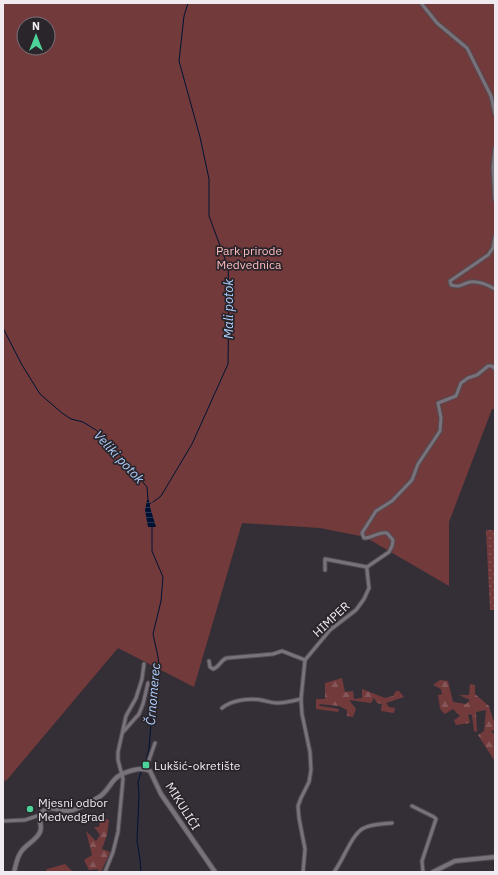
<svg xmlns="http://www.w3.org/2000/svg" width="498" height="875" viewBox="0 0 498 875" font-family="'IBM Plex Sans',sans-serif">
  <defs>
    <pattern id="grass-dots" width="8" height="8" patternUnits="userSpaceOnUse"><rect width="8" height="8" fill="#723a3b"/><path d="M2 2h.1M6 6h.1" fill="none" stroke="#865758" stroke-width="1.8" stroke-linecap="round"/></pattern>
    <pattern id="forest-firs" width="22" height="20" patternUnits="userSpaceOnUse"><rect width="22" height="20" fill="#723a3b"/><path d="M5 1l3.5 6h-7zM16 11l3.5 6h-7z" fill="#865758"/></pattern>
    <pattern id="water-rules" width="6" height="5" patternUnits="userSpaceOnUse"><rect width="6" height="5" fill="#001234"/><path d="M0 2.5h6" fill="none" stroke="#263552"/></pattern>
  </defs>
  <rect width="100%" height="100%" fill="#342e36"/>
  <!-- grass -->
  <polygon fill="url(#grass-dots)" points="486,530 495,530 495,610 490,610"/>
  <!-- forest -->
  <g fill="url(#forest-firs)">
    <polygon points="342,678 345,692 353,691 354,699 362,698 362,689 385,698 393,696 396,691 399,691 404,697 386,703 389,707 395,708 394,713 381,711 382,704 377,703 374,698 371,703 349,700 356,709 353,717 347,716 347,710 339,706 319,704 320,706 339,709 338,712 316,709 316,699 325,699 325,683"/>
    <polygon points="440,680 448,681 453,702 466,704 470,700 459,695 469,695 470,684 475,685 475,694 489,706 493,720 495,720 495,730 491,731 495,735 494,760 478,735 484,731 486,710 476,712 477,732 474,731 472,715 468,714 470,723 456,725 454,720 460,716 453,709 445,714 440,709 438,695 442,694 441,689 433,685"/>
    <polygon points="100,817 109,820 107,835 102,849 110,852 101,872 96,872 99,869 89,870 84,860 92,855 86,831 96,841 100,835 94,827 99,827"/>
    <polygon points="65,864 73,872 45,872 47,869"/>
  </g>
  <!-- green -->
  <path fill="#723a3b" fill-rule="evenodd" d="M3 3H495V409H492L449 522V586L365 537 320 528 242 523 194 687 118 648 6 781 3 780ZM24 24H48V48H24Z"/>
  <!-- water -->
  <polygon fill="url(#water-rules)" points="147,500 149,500 149,503 153,502 150,504 150,507 156,527 148,527 145,510"/>
  <g fill="none" stroke-linecap="round" stroke-linejoin="round">
    <!-- stream -->
    <g stroke="#001234" stroke-width="1">
      <polyline points="3,319 3,323"/>
      <polyline points="3,328 22,365 40,394 62,413 71,419 83,422 96,430 116,450 147,487 148,500"/>
      <polyline points="153,502 161,496 192,444 228,364 229,292 228,267 209,216 209,179 200,137 179,61 184,16 188,3"/>
      <polyline points="142,766 146,761 149,749 151,723 151,695 157,677 159,666 158,657 153,634 161,601 163,577 152,551 152,527"/>
      <polyline points="141,772 138,782 139,794 137,841 140,859 141,872"/>
    </g>
    <defs>
      <g id="street">
        <polyline points="421,3 437,23 467,48 491,96 495,114"/>
        <polyline points="495,148 493,168 495,200"/>
        <path d="M495 237 493 248 488 255 450 281 451 285C461 288 461 284 470 282 478 281 488 285 495 289"/>
        <polyline points="325,570 325,559 367,567"/>
        <path d="M209 661 210 667 213 669C220 667 220 660 227 658L273 654 282 651 305 660"/>
        <path d="M222 708C232 700 249 698 261 700 267 701 271 703 277 703 285 703 293 701 301 699"/>
        <polyline points="123,732 139,714 143,704 148,683"/>
        <polyline points="148,770 149,760 155,743"/>
        <polyline points="412,806 434,817 436,819 422,861 423,872"/>
        <polyline points="3,821 25,820 40,815"/>
        <polyline points="105,872 113,852 118,832 123,779 118,760 118,752 126,716 136,698 142,679 144,664"/>
        <path d="M303 872 305 849 299 818 298 806 301 798 309 782 311 770 310 752 302 714 301 699 305 660 330 630 356 610 364 599 369 588 367 570V567L389 552 392 546 393 540 387 533C378 531 372 539 364 538L362 533 376 511 392 501 412 480 418 464 440 431 441 418 438 403 456 396 461 383 468 378 477 375 488 366H492L495 369"/>
        <path d="M334 872C343 861 352 833 364 828 372 824 383 824 392 823"/>
      </g>
      <g id="secondary">
        <path d="M14 872C16 865 17 857 21 852 26 844 36 841 40 832 43 826 37 817 42 812 49 805 60 811 68 811 79 810 90 802 99 797 107 792 109 785 115 779 122 772 141 766 150 771L161 794 215 872"/>
        <polyline points="433,872 455,861 495,857"/>
      </g>
    </defs>
    <!-- street casing -->
    <use href="#street" stroke="#524d54" stroke-width="5"/>
    <!-- secondary casing -->
    <use href="#secondary" stroke="#524d54" stroke-width="6"/>
    <!-- street -->
    <use href="#street" stroke="#79727b" stroke-width="3"/>
    <!-- secondary -->
    <use href="#secondary" stroke="#79727b" stroke-width="4"/>
  </g>
  <!-- markers -->
  <g fill="#4dd39a" stroke="#2a242b" stroke-width="1.5">
    <rect x="142" y="761" width="8" height="8" rx="2"/>
    <circle cx="30" cy="809" r="4"/>
  </g>
  <g text-anchor="middle" dominant-baseline="central" stroke-width="3.5" stroke-linejoin="round" paint-order="stroke">
    <!-- park labels -->
    <g font-size="12" fill="#febebd" stroke="#2a242b">
      <text x="249" y="250">Park prirode<tspan x="249" dy="14">Medvednica</tspan></text>
    </g>
    <!-- street labels -->
    <g font-size="12" fill="#efebf0" stroke="#2a242b">
      <text transform="translate(331 619) rotate(-43)">HIMPER</text>
      <text transform="translate(183 806) rotate(58)">MIKULIĆI</text>
    </g>
    <!-- poi labels -->
    <g font-size="12" fill="#efebf0" stroke="#2a242b" text-anchor="start">
      <text x="154" y="765">Lukšić-okretište</text>
      <text x="38" y="802">Mjesni odbor<tspan x="38" dy="14">Medvedgrad</tspan></text>
    </g>
    <!-- water labels -->
    <g font-size="13" font-style="italic" fill="#aed1ff" stroke="#2a242b">
      <text transform="translate(228 309) rotate(-90)">Mali potok</text>
      <text transform="translate(119 457) rotate(47)">Veliki potok</text>
      <text transform="translate(153 694) rotate(-85)">Črnomerec</text>
    </g>
  </g>
  <!-- border -->
  <rect width="498" height="875" fill="none" stroke="#efebf0" stroke-width="8"/>
  <!-- north arrow -->
  <g transform="translate(36 36)"><circle r="19" fill="#2a242b" stroke="#79747a"/>
  <path d="M0-3L7 15L0 10L-7 15Z" fill="#4dd39a"/>
  <text y="-6" font-size="11" font-weight="bold" text-anchor="middle" fill="#efebf0">N</text>
  </g>
</svg>
